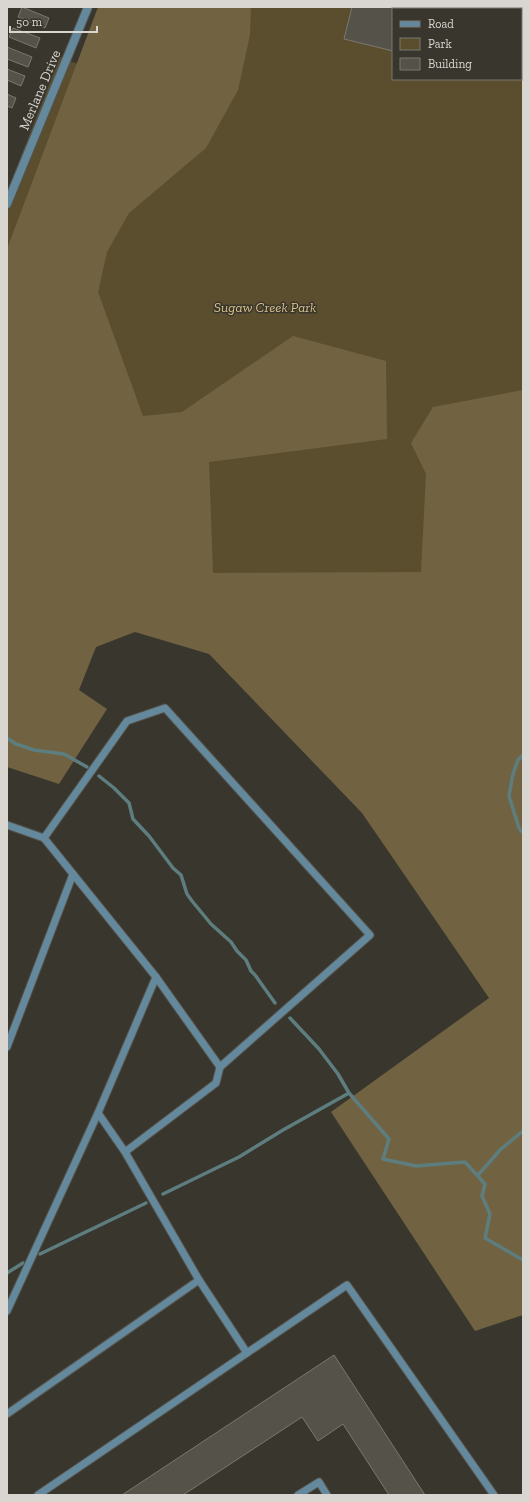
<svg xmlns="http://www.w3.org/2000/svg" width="530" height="1502" viewBox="0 0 530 1502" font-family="'Zilla Slab',serif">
  <rect width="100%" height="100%" fill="#39362e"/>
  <!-- green -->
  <path fill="#5b4e2f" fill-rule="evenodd" d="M114 7H523V937L167 608 7 629V192L60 57 90 69ZM393 9H521V79H393Z"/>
  <!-- forest -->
  <polygon fill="#716342" points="98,7 251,7 250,35 238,90 206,148 129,213 107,252 98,292 143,416 182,412 293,336 386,361 387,439 209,462 213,573 421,572 426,474 411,443 433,407 523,390 523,1315 475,1331 331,1112 489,998 362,813 209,654 135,632 96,647 79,690 107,709 59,784 7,767 7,249"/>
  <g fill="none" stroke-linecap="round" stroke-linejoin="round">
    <!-- stream -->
    <g stroke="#5d7d7f" stroke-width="3.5">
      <polyline points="7,738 16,744 34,750 64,754 87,767"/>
      <polyline points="523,755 518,760 513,774 509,796 519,828 523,833"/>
      <polyline points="99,776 114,788 129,803 133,819 149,836 173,868 181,875 187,894 192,901 211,924 231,942 237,951 246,960 251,971 255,975 275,1003"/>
      <polyline points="290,1018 319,1049 338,1074 349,1093 389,1139 383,1159 416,1166 465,1162 485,1184 482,1196 490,1214 485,1238 523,1260"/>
      <polyline points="478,1175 501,1149 523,1131"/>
      <polyline points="163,1194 239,1157 283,1130 349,1093"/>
      <polyline points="40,1254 146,1203"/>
      <polyline points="7,1273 23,1263"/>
    </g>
  </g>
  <!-- building -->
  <g fill="#555249" stroke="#7a776e">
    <polygon points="22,7 49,18 45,28 18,17"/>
    <polygon points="352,7 406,7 405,9 393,9 393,51 344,39"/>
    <polygon points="13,28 40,38 36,48 9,37"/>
    <polygon points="7,47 32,57 28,67 7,59"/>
    <polygon points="7,69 25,76 21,86 7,80"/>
    <polygon points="7,94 16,98 12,108 7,106"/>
    <polygon points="334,1355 425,1495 389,1495 343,1424 318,1441 302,1417 183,1495 122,1495"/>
  </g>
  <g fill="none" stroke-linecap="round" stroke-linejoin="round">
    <defs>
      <g id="lane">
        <polyline points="7,825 44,838"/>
        <polyline points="156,977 44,838 127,721 165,708 370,935 220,1067"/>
        <polyline points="7,1047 73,874"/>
        <polyline points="125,1152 216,1083 220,1067 156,977 98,1113 125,1152 199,1280"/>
        <polyline points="7,1311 98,1113"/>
        <polyline points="7,1414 199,1280 247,1353"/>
        <polyline points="38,1495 347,1285 494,1495"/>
        <polyline points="298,1495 319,1482 327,1495"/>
      </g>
      <polyline id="street" points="7,204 88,7"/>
    </defs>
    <!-- lane casing -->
    <use href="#lane" stroke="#56534c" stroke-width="9"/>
    <!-- street casing -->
    <use href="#street" stroke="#56534c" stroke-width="10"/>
    <!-- lane -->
    <use href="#lane" stroke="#64899c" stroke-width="7"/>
    <!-- street -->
    <use href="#street" stroke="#64899c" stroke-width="8"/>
  </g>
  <g text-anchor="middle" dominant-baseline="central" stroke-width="3" stroke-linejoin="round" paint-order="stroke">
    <!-- street labels -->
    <g font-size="14" fill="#d9d6d2" stroke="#39362e">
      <text transform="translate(40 90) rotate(-67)">Merlane Drive</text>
    </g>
    <!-- park labels -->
    <g font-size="14" font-style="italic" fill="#dac186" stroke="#39362e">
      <text x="265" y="307">Sugaw Creek Park</text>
    </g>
  </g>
  <!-- border -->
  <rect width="530" height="1502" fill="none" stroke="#d9d6d2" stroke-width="16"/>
  <!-- legend -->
  <rect x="392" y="8" width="130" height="72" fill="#39362e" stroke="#797670"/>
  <rect x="400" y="21" width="20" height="6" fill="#64899c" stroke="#797670"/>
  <text x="428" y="28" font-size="12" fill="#d9d6d2">Road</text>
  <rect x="400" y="38" width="20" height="12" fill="#5b4e2f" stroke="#797670"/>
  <text x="428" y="48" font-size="12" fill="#d9d6d2">Park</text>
  <rect x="400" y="58" width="20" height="12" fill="#555249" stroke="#797670"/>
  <text x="428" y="68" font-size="12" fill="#d9d6d2">Building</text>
  <!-- scale -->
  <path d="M10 26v6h87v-6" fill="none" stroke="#d9d6d2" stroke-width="2"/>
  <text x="16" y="26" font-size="12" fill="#d9d6d2" stroke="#39362e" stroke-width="3" paint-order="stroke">50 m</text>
</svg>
